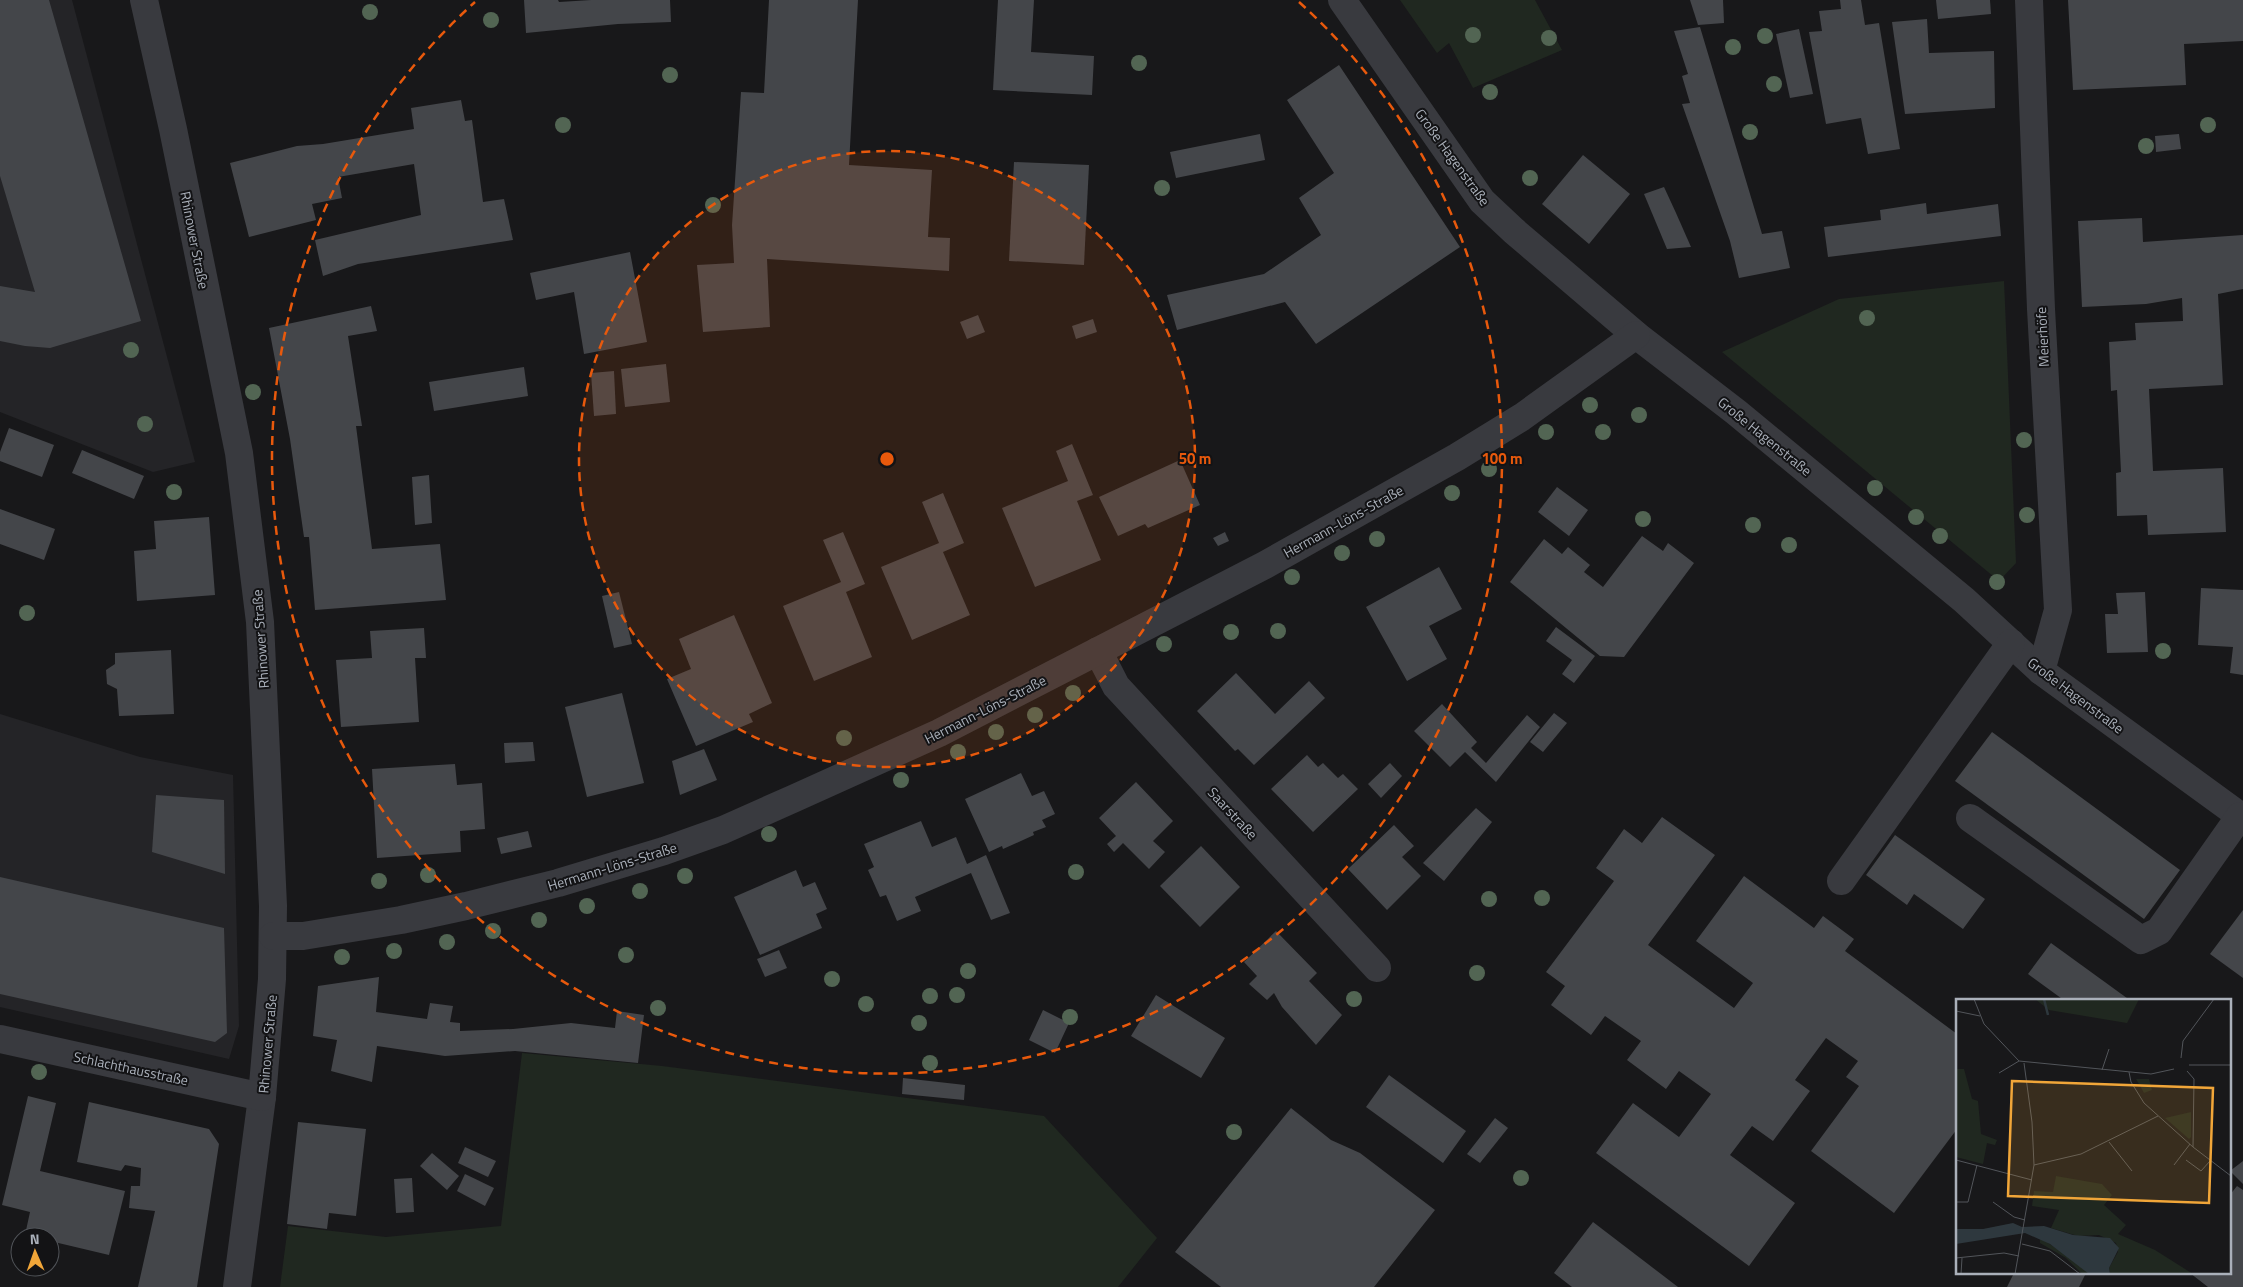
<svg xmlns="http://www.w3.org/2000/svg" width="2243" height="1287" viewBox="0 0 2243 1287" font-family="'Titillium Web',sans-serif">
  <rect width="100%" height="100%" fill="#18181a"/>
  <!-- built -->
  <g fill="#242427">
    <polygon points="0,0 72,0 195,462 153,472 0,412"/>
    <polygon points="0,714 140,757 233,775 239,1026 229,1059 0,1007"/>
  </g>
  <!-- green -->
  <g fill="#202820">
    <polygon points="1400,0 1535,0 1562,50 1473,88 1449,43 1437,53"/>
    <polygon points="2004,281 2016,563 1999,581 1722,352 1839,299"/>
    <polygon points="522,1053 662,1066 1044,1116 1157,1238 1118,1287 280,1287 288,1226 386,1237 501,1226"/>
  </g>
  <!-- building -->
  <g fill="#44464a">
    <polygon points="0,0 49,0 141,321 50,348 25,346 0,341 0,286 35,292 0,176"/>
    <polygon points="524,0 558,0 559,2 591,0 670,0 671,22 618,24 526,33"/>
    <polygon points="769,0 858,0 849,165 932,170 928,237 950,238 949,271 767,259 770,327 703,332 697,265 734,263 732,225 741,92 764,93"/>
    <polygon points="998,0 1034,0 1031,52 1094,56 1092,95 993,90"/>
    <polygon points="1690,0 1723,0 1724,23 1698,25"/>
    <polygon points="1840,0 1861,0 1865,25 1879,23 1900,149 1868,154 1861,118 1826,124 1809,32 1822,31 1819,11 1841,9"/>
    <polygon points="1936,0 1990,0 1991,14 1938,19"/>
    <polygon points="2068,0 2243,0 2243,41 2184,44 2186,85 2073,90"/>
    <polygon points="1927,19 1929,53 1994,51 1995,108 1905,114 1892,22"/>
    <polygon points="1700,27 1762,234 1782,231 1790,268 1739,278 1730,241 1682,104 1690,103 1682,76 1688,74 1674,31"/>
    <polygon points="1799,29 1813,94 1790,98 1776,34"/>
    <polygon points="1339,65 1460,247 1316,344 1285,302 1177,330 1167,295 1264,274 1321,235 1299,198 1334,173 1287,100"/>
    <polygon points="461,100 465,121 472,120 483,202 504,199 513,240 358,264 323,276 315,240 421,215 414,164 338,177 342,198 312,204 316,220 249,237 230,163 297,146 323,144 414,129 411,108"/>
    <polygon points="1260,134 1265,160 1176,178 1170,152"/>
    <polygon points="2179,134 2181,149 2156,152 2155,136"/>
    <polygon points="1583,155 1630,194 1589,244 1542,204"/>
    <polygon points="1014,162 1089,165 1084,265 1009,261"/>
    <polygon points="1664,187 1676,213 1691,247 1667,249 1644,194"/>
    <polygon points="1926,203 1927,214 1998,204 2001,236 1828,257 1824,227 1881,220 1880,210"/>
    <polygon points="2142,218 2143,242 2243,235 2243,289 2218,294 2223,385 2149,389 2153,471 2223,468 2226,532 2148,535 2147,515 2117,516 2116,473 2121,472 2117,390 2111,391 2109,342 2136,340 2135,323 2183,321 2182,298 2146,304 2082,307 2078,221"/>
    <polygon points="630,252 647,342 584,354 574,292 536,300 530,273"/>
    <polygon points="371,306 377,331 348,336 362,426 356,426 372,549 440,544 446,600 315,610 309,537 304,537 290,439 269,328"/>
    <polygon points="978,315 985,332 967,339 960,322"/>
    <polygon points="1093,319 1097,332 1076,339 1072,326"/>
    <polygon points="666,364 670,402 625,407 621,369"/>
    <polygon points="524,367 528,396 434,411 429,382"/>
    <polygon points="614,371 616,414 594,416 591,373"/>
    <polygon points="9,428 54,445 42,477 0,461 0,452"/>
    <polygon points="1072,444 1093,495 1077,501 1101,560 1035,587 1002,508 1068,481 1056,451"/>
    <polygon points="82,450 144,476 134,499 72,473"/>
    <polygon points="1180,460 1200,505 1148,528 1145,524 1118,536 1099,497"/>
    <polygon points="429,475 432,523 415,525 412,477"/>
    <polygon points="1557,487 1588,510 1569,536 1538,512"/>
    <polygon points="943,493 964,543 943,552 970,615 912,640 881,567 939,543 922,502"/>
    <polygon points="0,509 55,529 44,560 0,544"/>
    <polygon points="209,517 215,595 137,601 134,551 156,549 154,521"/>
    <polygon points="843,532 865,584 846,592 872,657 814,681 783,606 841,582 823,540"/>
    <polygon points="1225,532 1229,541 1218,546 1213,538"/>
    <polygon points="1642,536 1663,551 1668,543 1694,563 1624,657 1600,656 1510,582 1544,539 1562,554 1568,547 1590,565 1584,572 1603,587"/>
    <polygon points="1439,567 1462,609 1429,626 1447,659 1407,681 1366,607"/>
    <polygon points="2201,588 2243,590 2243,675 2230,673 2233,647 2198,645"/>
    <polygon points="619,592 632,644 614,648 602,596"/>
    <polygon points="2145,592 2148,652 2107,653 2105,614 2118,614 2116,593"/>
    <polygon points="734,615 772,703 749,714 753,722 696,746 667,679 691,669 679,639"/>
    <polygon points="1556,627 1595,656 1574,683 1562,674 1572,660 1546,641"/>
    <polygon points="424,628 426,658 415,658 419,722 341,727 336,660 372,658 370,631"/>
    <polygon points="171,650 174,714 119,716 117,689 107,684 106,670 115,664 115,653"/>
    <polygon points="1236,673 1275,714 1309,681 1325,698 1254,765 1238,749 1235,751 1197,711"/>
    <polygon points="622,693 644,783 587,797 565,707"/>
    <polygon points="1442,704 1477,742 1471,748 1486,763 1527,715 1540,727 1496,782 1465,752 1450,767 1414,731"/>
    <polygon points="1554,713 1567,723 1543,752 1530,742"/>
    <polygon points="1992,732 2180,870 2144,919 1955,781"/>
    <polygon points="533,742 535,761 505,763 504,743"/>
    <polygon points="704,749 717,780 680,795 672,761"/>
    <polygon points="1307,755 1318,767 1323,763 1338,778 1343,774 1358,789 1313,832 1271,789"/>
    <polygon points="1390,763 1402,776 1381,798 1368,784"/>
    <polygon points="455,764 457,785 482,783 485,829 460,831 461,852 377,858 372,769"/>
    <polygon points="1021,773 1032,796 1044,791 1055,814 1042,820 1046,827 1033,832 1034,835 1003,849 1002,846 989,852 965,799"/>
    <polygon points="1136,782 1173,821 1153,841 1165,852 1149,869 1123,843 1114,852 1107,844 1116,836 1099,818"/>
    <polygon points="156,795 224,800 225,874 152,852"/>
    <polygon points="1476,808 1492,822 1444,881 1423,863"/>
    <polygon points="1662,817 1715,855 1648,945 1734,1008 1753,983 1696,941 1744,876 1814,928 1823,916 1854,939 1845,951 1957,1034 1957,1129 1894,1213 1811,1151 1859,1086 1846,1077 1858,1061 1826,1038 1795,1080 1810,1091 1773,1141 1752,1126 1730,1155 1795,1203 1749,1266 1596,1153 1633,1103 1679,1137 1711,1094 1679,1071 1666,1089 1627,1060 1641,1041 1605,1016 1591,1035 1551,1005 1565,986 1546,972 1614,881 1596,868 1624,829 1642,843"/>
    <polygon points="921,821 932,847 956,837 967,864 986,855 1010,913 991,920 971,873 915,897 921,911 897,921 886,895 880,897 868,870 874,867 864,844"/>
    <polygon points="1394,825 1414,846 1402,857 1421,876 1387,910 1348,869"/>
    <polygon points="528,831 532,847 501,854 497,838"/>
    <polygon points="1895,835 1985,899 1963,929 1914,894 1907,905 1866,875"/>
    <polygon points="1201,846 1240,887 1200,927 1160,886"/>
    <polygon points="796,870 803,887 815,882 827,909 816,914 822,928 760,955 734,897"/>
    <polygon points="0,877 224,928 227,1033 215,1042 0,994"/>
    <polygon points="2243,910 2243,978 2210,954"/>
    <polygon points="1276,931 1317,973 1309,981 1342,1015 1316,1045 1282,1007 1274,993 1267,1000 1249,984 1257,976 1244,962"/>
    <polygon points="2051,943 2131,1001 2065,1001 2028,974"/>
    <polygon points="779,950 787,968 765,977 757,959"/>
    <polygon points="379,977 376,1012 427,1019 430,1003 453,1006 450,1022 460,1023 460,1031 513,1029 571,1023 615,1028 617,1011 644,1015 638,1063 515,1051 445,1056 377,1046 372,1082 331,1071 337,1040 313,1036 318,986"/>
    <polygon points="1156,995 1225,1038 1201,1078 1131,1036"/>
    <polygon points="1043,1010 1069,1023 1055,1053 1029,1040"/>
    <polygon points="1389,1075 1466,1131 1443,1163 1366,1107"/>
    <polygon points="903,1078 965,1085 964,1100 902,1094"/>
    <polygon points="28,1096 56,1103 40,1171 125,1191 109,1255 50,1241 50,1237 25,1235 30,1212 2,1205"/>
    <polygon points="89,1102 209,1129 219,1144 197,1287 138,1287 155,1211 129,1208 131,1186 140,1186 141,1168 125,1165 121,1171 77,1162"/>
    <polygon points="1291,1108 1331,1140 1360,1153 1435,1210 1374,1287 1221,1287 1175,1252"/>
    <polygon points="1495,1118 1508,1128 1480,1163 1467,1154"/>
    <polygon points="298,1122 366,1129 356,1216 329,1213 327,1229 287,1224"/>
    <polygon points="465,1147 496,1161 488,1177 458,1163"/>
    <polygon points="432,1153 459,1176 447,1190 420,1166"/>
    <polygon points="2243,1161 2243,1184 2230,1171"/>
    <polygon points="465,1174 494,1188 485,1206 457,1191"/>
    <polygon points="412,1178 414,1212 396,1213 394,1179"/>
    <polygon points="2237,1186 2243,1190 2243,1287 2208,1287 2190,1273 2229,1273 2229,1196"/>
    <polygon points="1593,1222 1678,1287 1572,1287 1554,1273"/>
    <polygon points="2014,1273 2086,1273 2079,1287 2007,1287"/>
  </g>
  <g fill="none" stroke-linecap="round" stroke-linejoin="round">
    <!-- minor -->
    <g stroke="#393a3f" stroke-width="28">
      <polyline points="144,0 173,129 239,453 260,622 273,906 272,979 262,1097 237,1287"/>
      <polyline points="1342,0 1482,201 1514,231 1636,335 1736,412 1964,600 2041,671 2243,818"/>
      <polyline points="2029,0 2041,309 2058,610 2041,671"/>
      <polyline points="1098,651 1116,686 1377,968"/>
      <polyline points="1970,818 2141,940 2159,931 2240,816"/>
      <polyline points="1841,881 2011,643"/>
      <polyline points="273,936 303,936 401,920 466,906 558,883 664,851 723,830 795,798 939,733 1265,565 1457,457 1522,417 1636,335"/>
      <polyline points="0,1039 262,1097"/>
    </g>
  </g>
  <!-- trees -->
  <g fill="#526553">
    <circle cx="370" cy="12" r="8"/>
    <circle cx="491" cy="20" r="8"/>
    <circle cx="1473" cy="35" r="8"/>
    <circle cx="1765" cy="36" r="8"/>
    <circle cx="1549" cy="38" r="8"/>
    <circle cx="1733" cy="47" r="8"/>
    <circle cx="1139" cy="63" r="8"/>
    <circle cx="670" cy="75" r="8"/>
    <circle cx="1774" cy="84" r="8"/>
    <circle cx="1490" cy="92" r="8"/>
    <circle cx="563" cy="125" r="8"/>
    <circle cx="2208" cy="125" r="8"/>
    <circle cx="1750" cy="132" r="8"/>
    <circle cx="2146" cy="146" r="8"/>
    <circle cx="1530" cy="178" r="8"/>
    <circle cx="1162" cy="188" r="8"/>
    <circle cx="713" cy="205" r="8"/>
    <circle cx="1867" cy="318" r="8"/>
    <circle cx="131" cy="350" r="8"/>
    <circle cx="253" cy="392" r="8"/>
    <circle cx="1590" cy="405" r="8"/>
    <circle cx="1639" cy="415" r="8"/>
    <circle cx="145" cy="424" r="8"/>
    <circle cx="1546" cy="432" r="8"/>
    <circle cx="1603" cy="432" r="8"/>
    <circle cx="2024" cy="440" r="8"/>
    <circle cx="1489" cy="469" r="8"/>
    <circle cx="1875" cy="488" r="8"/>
    <circle cx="174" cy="492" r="8"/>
    <circle cx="1452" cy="493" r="8"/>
    <circle cx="2027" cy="515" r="8"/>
    <circle cx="1916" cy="517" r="8"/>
    <circle cx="1643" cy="519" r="8"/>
    <circle cx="1753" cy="525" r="8"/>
    <circle cx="1940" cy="536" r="8"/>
    <circle cx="1377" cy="539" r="8"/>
    <circle cx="1789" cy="545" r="8"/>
    <circle cx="1342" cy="553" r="8"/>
    <circle cx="1292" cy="577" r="8"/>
    <circle cx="1997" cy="582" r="8"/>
    <circle cx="27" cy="613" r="8"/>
    <circle cx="1278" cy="631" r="8"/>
    <circle cx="1231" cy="632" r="8"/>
    <circle cx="1164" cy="644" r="8"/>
    <circle cx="2163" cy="651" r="8"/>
    <circle cx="1073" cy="693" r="8"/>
    <circle cx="1035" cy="715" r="8"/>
    <circle cx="996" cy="732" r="8"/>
    <circle cx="844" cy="738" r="8"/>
    <circle cx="958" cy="752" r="8"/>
    <circle cx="901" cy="780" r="8"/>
    <circle cx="769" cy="834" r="8"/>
    <circle cx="1076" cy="872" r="8"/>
    <circle cx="428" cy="875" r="8"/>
    <circle cx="685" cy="876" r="8"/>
    <circle cx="379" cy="881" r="8"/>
    <circle cx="640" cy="891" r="8"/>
    <circle cx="1542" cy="898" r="8"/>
    <circle cx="1489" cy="899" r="8"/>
    <circle cx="587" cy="906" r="8"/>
    <circle cx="539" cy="920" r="8"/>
    <circle cx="493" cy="931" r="8"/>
    <circle cx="447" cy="942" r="8"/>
    <circle cx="394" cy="951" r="8"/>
    <circle cx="626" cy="955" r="8"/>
    <circle cx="342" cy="957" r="8"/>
    <circle cx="968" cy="971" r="8"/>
    <circle cx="1477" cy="973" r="8"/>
    <circle cx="832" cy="979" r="8"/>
    <circle cx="957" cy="995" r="8"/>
    <circle cx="930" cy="996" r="8"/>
    <circle cx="1354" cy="999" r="8"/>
    <circle cx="866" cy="1004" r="8"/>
    <circle cx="658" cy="1008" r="8"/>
    <circle cx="1070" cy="1017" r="8"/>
    <circle cx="919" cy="1023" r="8"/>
    <circle cx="930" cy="1063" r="8"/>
    <circle cx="39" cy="1072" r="8"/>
    <circle cx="1234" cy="1132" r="8"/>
    <circle cx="1521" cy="1178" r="8"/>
  </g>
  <!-- distance rings -->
  <circle cx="887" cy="459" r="308" fill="#e8590c" fill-opacity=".12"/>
  <g fill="none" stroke="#e8590c" stroke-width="2.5" stroke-dasharray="9 6">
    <circle cx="887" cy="459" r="308"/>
    <path d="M1299 2A615 615 0 1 1 475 2"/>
  </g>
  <g text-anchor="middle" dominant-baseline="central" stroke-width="4" stroke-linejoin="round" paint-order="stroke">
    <!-- street labels -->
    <g font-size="14" fill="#aab0ba" stroke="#131315">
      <text transform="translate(1453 157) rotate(54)">Große Hagenstraße</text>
      <text transform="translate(195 240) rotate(79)">Rhinower Straße</text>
      <text transform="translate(2042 337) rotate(-93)">Meierhöfe</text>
      <text transform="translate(1765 436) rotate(39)">Große Hagenstraße</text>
      <text transform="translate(1343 521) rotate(-29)">Hermann-Löns-Straße</text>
      <text transform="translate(260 639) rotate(-94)">Rhinower Straße</text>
      <text transform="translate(2076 695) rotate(37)">Große Hagenstraße</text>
      <text transform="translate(985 709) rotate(-27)">Hermann-Löns-Straße</text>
      <text transform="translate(1233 813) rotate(47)">Saarstraße</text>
      <text transform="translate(612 866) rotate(-17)">Hermann-Löns-Straße</text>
      <text transform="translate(267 1044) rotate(-85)">Rhinower Straße</text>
      <text transform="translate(131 1068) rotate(12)">Schlachthausstraße</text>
    </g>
  </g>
  <!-- overview -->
  <g transform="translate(1956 999)">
    <rect width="275" height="275" fill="#18181a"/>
    <path d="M79 0H183L171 24 93 11ZM0 58 1 70H8L16 100 22 102 25 135 41 141 39 146 31 144 27 165 0 158ZM180 80H193L196 91 188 94ZM235 113V138L233 140 209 119ZM100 177 146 185 156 196 148 206 170 226 162 235 199 251 237 275H154L153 269 162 253 160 244 143 236 122 237 95 229 103 211 76 207 78 192 97 193ZM84 239 119 261 133 275H126L110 259 84 244Z" fill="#202820"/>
    <path d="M57 224 66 228 88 227 117 236 154 239 163 249 153 269 154 275H133L94 245 69 234 0 245V230H27Z" fill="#2e383e"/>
    <path fill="none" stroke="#2e383e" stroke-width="2.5" d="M88 0 92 16"/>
    <path fill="none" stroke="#52555a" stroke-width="1" d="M18 0 28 25 63 62 195 75 218 70M0 12 24 17M225 59 227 42 258 0M233 66H275M146 71 153 50M231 72 238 80 237 148M173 73 175 83 188 104 237 148 275 177M43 74 63 62M153 143 176 172M0 161 76 181M230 161 245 172 254 162M78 166 125 155 202 117M218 166 234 145M0 203H12L21 166M37 203 58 218 69 221M66 245 94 252 124 275M0 259 48 254 63 257M5 275 6 259M59 275 78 166 76 123 68 64"/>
    <path fill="#f1a639" fill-opacity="0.15" stroke="#f1a639" stroke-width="2.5" d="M56 82 257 89 253 204 52 197Z"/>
    <rect width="275" height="275" fill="none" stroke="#aab0ba" stroke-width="2.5"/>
  </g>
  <circle cx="887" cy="459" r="8" fill="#e8590c" stroke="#131315" stroke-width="2.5"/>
  <g font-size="15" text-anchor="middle" font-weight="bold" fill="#e8590c" stroke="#131315" stroke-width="4" stroke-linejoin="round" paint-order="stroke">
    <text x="1195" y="464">50 m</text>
    <text x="1502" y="464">100 m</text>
  </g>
  <!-- north arrow -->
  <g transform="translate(35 1252) rotate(358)"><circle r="24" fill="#131315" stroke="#4f5257"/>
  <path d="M0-4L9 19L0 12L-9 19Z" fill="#f1a639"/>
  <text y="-8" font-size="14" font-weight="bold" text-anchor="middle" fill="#aab0ba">N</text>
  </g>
</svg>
